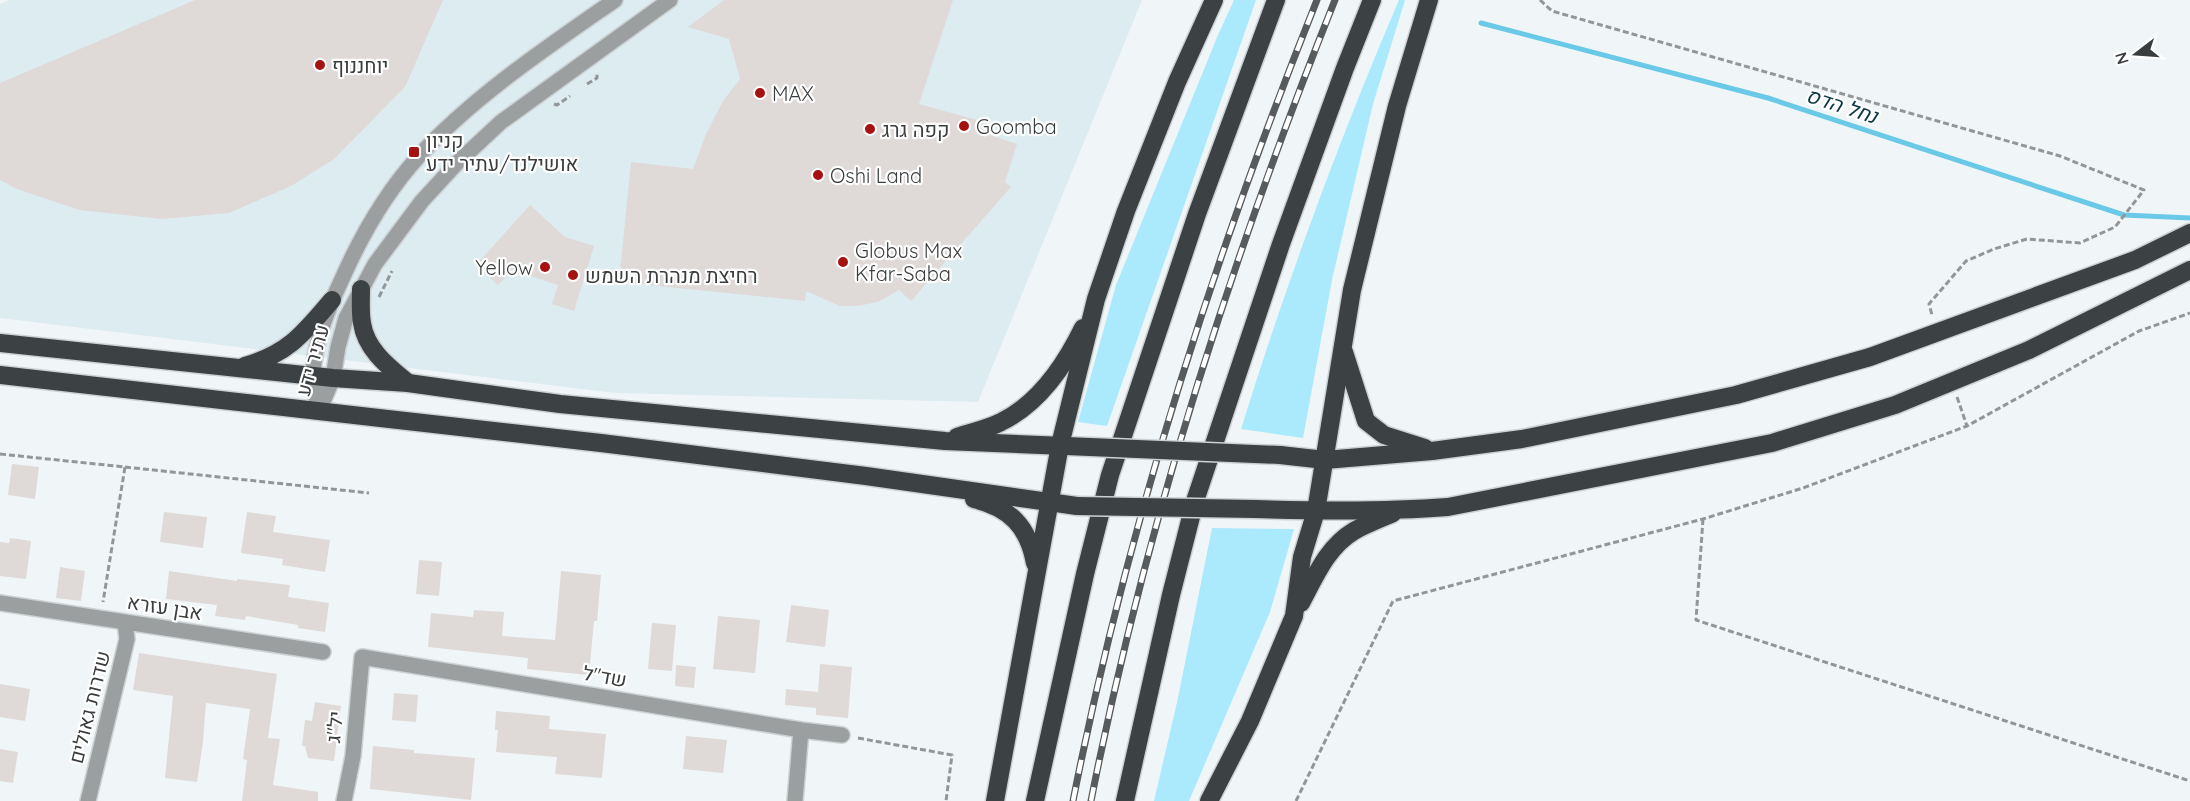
<svg xmlns="http://www.w3.org/2000/svg" width="2190" height="801" viewBox="0 0 2190 801" font-family="Quicksand,Heebo,sans-serif">
  <rect width="100%" height="100%" fill="#f0f6f8"/>
  <!-- built -->
  <polygon fill="#ddecf1" points="9,0 1142,0 978,402 615,393 0,318 0,4"/>
  <!-- green -->
  <g fill="#abe9fd">
    <polygon points="1234,0 1256,0 1107,426 1078,422 1116,285 1218,35"/>
    <path d="M1399 0H1405L1373 104 1332 280 1303 438 1241 429C1286 284 1339 140 1399 0Z"/>
    <polygon points="1212,528 1294,529 1270,612 1189,801 1154,801 1178,698"/>
  </g>
  <g fill="none" stroke-linecap="round" stroke-linejoin="round">
    <!-- stream -->
    <polyline stroke="#69c9e6" stroke-width="5" points="1481,23 1768,98 2124,215 2190,218"/>
  </g>
  <!-- building -->
  <g fill="#dfd9d8">
    <polygon points="195,0 443,0 405,87 334,159 291,186 229,213 162,219 79,210 17,189 0,180 0,83"/>
    <polygon points="724,0 953,0 919,104 988,123 984,133 1017,144 1005,182 1011,187 911,301 899,290 878,302 857,306 840,306 806,291 805,301 619,282 631,162 693,169 706,134 723,101 740,79 729,39 688,27"/>
    <polygon points="530,205 565,237 594,246 574,311 552,304 558,285 512,270 498,285 476,265"/>
    <polygon points="12,464 39,467 35,499 8,495"/>
    <polygon points="164,512 207,517 203,548 160,542"/>
    <polygon points="247,512 276,516 273,532 330,540 325,572 282,565 283,559 241,553"/>
    <polygon points="10,538 31,541 26,579 0,576 0,542 9,543"/>
    <polygon points="419,560 442,562 439,596 416,594"/>
    <polygon points="60,567 85,571 81,601 56,598"/>
    <polygon points="169,571 237,581 237,579 290,585 288,597 329,603 325,632 298,628 298,625 246,616 245,620 215,616 217,605 166,599"/>
    <polygon points="561,571 601,575 597,621 594,621 589,675 527,669 528,658 428,647 431,613 473,617 474,610 504,612 502,636 555,640"/>
    <polygon points="791,605 829,610 825,647 786,642"/>
    <polygon points="718,616 760,620 755,673 713,669"/>
    <polygon points="652,623 676,625 672,671 648,669"/>
    <polygon points="139,653 277,674 268,738 280,739 273,785 318,792 318,801 242,801 247,760 243,759 250,709 206,703 203,742 197,782 165,778 173,696 133,690"/>
    <polygon points="820,664 852,667 848,718 816,715 816,708 785,705 786,689 818,692"/>
    <polygon points="676,665 696,667 694,688 675,686"/>
    <polygon points="0,684 30,689 25,721 0,717"/>
    <polygon points="394,693 418,695 416,722 392,720"/>
    <polygon points="315,702 341,706 334,761 308,758 305,746 302,746 305,720 312,721"/>
    <polygon points="496,711 550,716 549,729 606,734 602,778 555,774 557,757 496,752 498,730 495,730"/>
    <polygon points="686,736 727,740 723,773 683,769"/>
    <polygon points="373,746 414,750 414,753 475,758 471,800 370,789"/>
    <polygon points="0,749 18,752 13,783 0,781"/>
  </g>
  <g fill="none" stroke-linecap="round" stroke-linejoin="round">
    <defs>
      <g id="minor">
        <polyline points="319,411 333,378 338,347 346,318 375,264 422,201 457,163 501,122 670,0"/>
        <path d="M319 411C317 400 312 386 313 375 314 342 328 309 342 279 361 236 387 191 419 156 474 96 549 46 615 0"/>
        <polyline points="0,603 323,652"/>
        <polyline points="88,801 127,639 125,623"/>
        <polyline points="344,801 353,756 362,657 801,730 842,735"/>
        <polyline points="795,801 801,730"/>
      </g>
      <g id="highway">
        <path d="M361 289C361 300 360 312 362 323 366 350 389 367 408 383"/>
        <polyline points="0,343 333,378 408,383 560,404 945,441 1090,447"/>
        <polyline points="1344,352 1366,421 1384,435 1425,448"/>
        <path d="M245 366C289 353 303 334 332 300"/>
        <polyline points="0,375 601,443 866,476 1077,506"/>
        <path d="M957 437C971 432 988 429 1001 422 1038 404 1065 365 1083 328"/>
        <polyline points="1280,455 1325,460 1432,451 1522,439 1736,395 1870,357 2135,260 2190,233"/>
        <path d="M974 499C1010 508 1028 526 1035 563"/>
        <path d="M1255 509C1319 511 1383 512 1448 507L1772 443 1895 405 2029 350 2190 270"/>
        <path d="M1301 603C1315 577 1327 547 1354 531 1366 524 1380 519 1393 513"/>
        <polyline points="995,801 1060,445 1096,299 1126,211 1177,82 1214,0"/>
        <polyline points="1035,801 1085,574 1110,475 1197,214 1276,0"/>
        <polyline points="1125,801 1171,595 1195,501 1281,244 1345,68 1372,0"/>
        <polyline points="1209,801 1250,721 1294,616 1302,557 1316,511 1352,290 1397,106 1429,0"/>
      </g>
    </defs>
    <!-- minor casing -->
    <use href="#minor" stroke="#ccd1d3" stroke-width="18"/>
    <!-- highway casing -->
    <use href="#highway" stroke="#ccd1d3" stroke-width="21"/>
    <!-- path -->
    <g stroke="#929698" stroke-width="3" stroke-dasharray="6 3" stroke-linecap="butt">
      <polyline points="1540,0 1552,11 2060,156 2144,190 2115,227 2080,243 2027,239 1994,249 1966,261 1929,304 1932,315"/>
      <polyline points="587,84 597,78 597,73"/>
      <polyline points="554,104 557,105 570,96"/>
      <polyline points="379,297 392,271"/>
      <polyline points="1957,397 1967,426"/>
      <polyline points="0,454 125,467 103,602"/>
      <polyline points="125,467 369,493"/>
      <polyline points="1703,519 1696,620 2190,781"/>
      <polyline points="858,738 952,755 946,801"/>
      <polyline points="1296,801 1393,601 1703,519 1803,488 1967,426 2139,331 2190,313"/>
    </g>
    <!-- minor -->
    <use href="#minor" stroke="#9c9fa0" stroke-width="15"/>
    <!-- highway -->
    <use href="#highway" stroke="#3c4143" stroke-width="18"/>
    <defs>
      <g id="rail">
        <path d="M1073 801C1127 527 1213 259 1317 0"/>
        <path d="M1091 801C1145 527 1231 259 1335 0"/>
      </g>
    </defs>
    <!-- rail casing -->
    <use href="#rail" stroke="#575b5c" stroke-width="7"/>
    <!-- rail -->
    <use href="#rail" stroke="#fff" stroke-width="4.5" stroke-dasharray="14" stroke-linecap="butt"/>
    <defs>
      <g id="highway-bridge">
        <polyline points="1090,447 1280,455"/>
        <polyline points="1077,506 1255,509"/>
      </g>
    </defs>
    <!-- highway-bridge casing -->
    <use href="#highway-bridge" stroke="#ccd1d3" stroke-width="21" stroke-linecap="butt"/>
    <!-- highway-bridge -->
    <use href="#highway-bridge" stroke="#3c4143" stroke-width="18"/>
  </g>
  <!-- markers -->
  <g fill="#a61111" stroke="#fff" stroke-width="2">
    <circle cx="320" cy="65" r="6"/>
    <circle cx="760" cy="93" r="6"/>
    <circle cx="964" cy="126" r="6"/>
    <circle cx="870" cy="129" r="6"/>
    <rect x="408" y="146" width="12" height="12" rx="3"/>
    <circle cx="818" cy="175" r="6"/>
    <circle cx="843" cy="262" r="6"/>
    <circle cx="545" cy="267" r="6"/>
    <circle cx="573" cy="275" r="6"/>
  </g>
  <g text-anchor="middle" dominant-baseline="central" stroke-width="4.5" stroke-linejoin="round" paint-order="stroke">
    <!-- poi labels -->
    <g font-size="20" fill="#3a3d3e" stroke="#fff" text-anchor="start">
      <text x="332" y="65">יוחננוף</text>
      <text x="772" y="93">MAX</text>
      <text x="976" y="126">Goomba</text>
      <text x="882" y="129">קפה גרג</text>
      <text x="426" y="140">קניון<tspan x="426" dy="23">אושילנד/עתיר ידע</tspan></text>
      <text x="830" y="175">Oshi Land</text>
      <text x="855" y="250">Globus Max<tspan x="855" dy="23">Kfar-Saba</tspan></text>
      <text x="533" y="267" text-anchor="end">Yellow</text>
      <text x="585" y="275">רחיצת מנהרת השמש</text>
    </g>
    <!-- street labels -->
    <g font-size="20" fill="#3a3d3e" stroke="#fff">
      <text transform="translate(312 360) rotate(-74)">עתיר ידע</text>
      <text transform="translate(165 607) rotate(9)">אבן עזרא</text>
      <text transform="translate(605 676) rotate(10)">שד"ל</text>
      <text transform="translate(89 707) rotate(-76)">שדרות גאולים</text>
      <text transform="translate(334 727) rotate(-85)">יל"ג</text>
    </g>
    <!-- water labels -->
    <g font-size="21" font-style="italic" fill="#093743" stroke="#fff">
      <text transform="translate(1842 105) rotate(18)">נחל הדס</text>
    </g>
  </g>
  <!-- north arrow -->
  <g transform="translate(2136 54) rotate(253)" stroke="#ffffff" stroke-width="4.5" paint-order="stroke">
  <path d="M0-4.5L10 22L0 15L-10 22Z" fill="#3a3d3e"/>
  <text y="-9" font-size="16" font-weight="bold" text-anchor="middle" fill="#3a3d3e">N</text>
  </g>
</svg>
